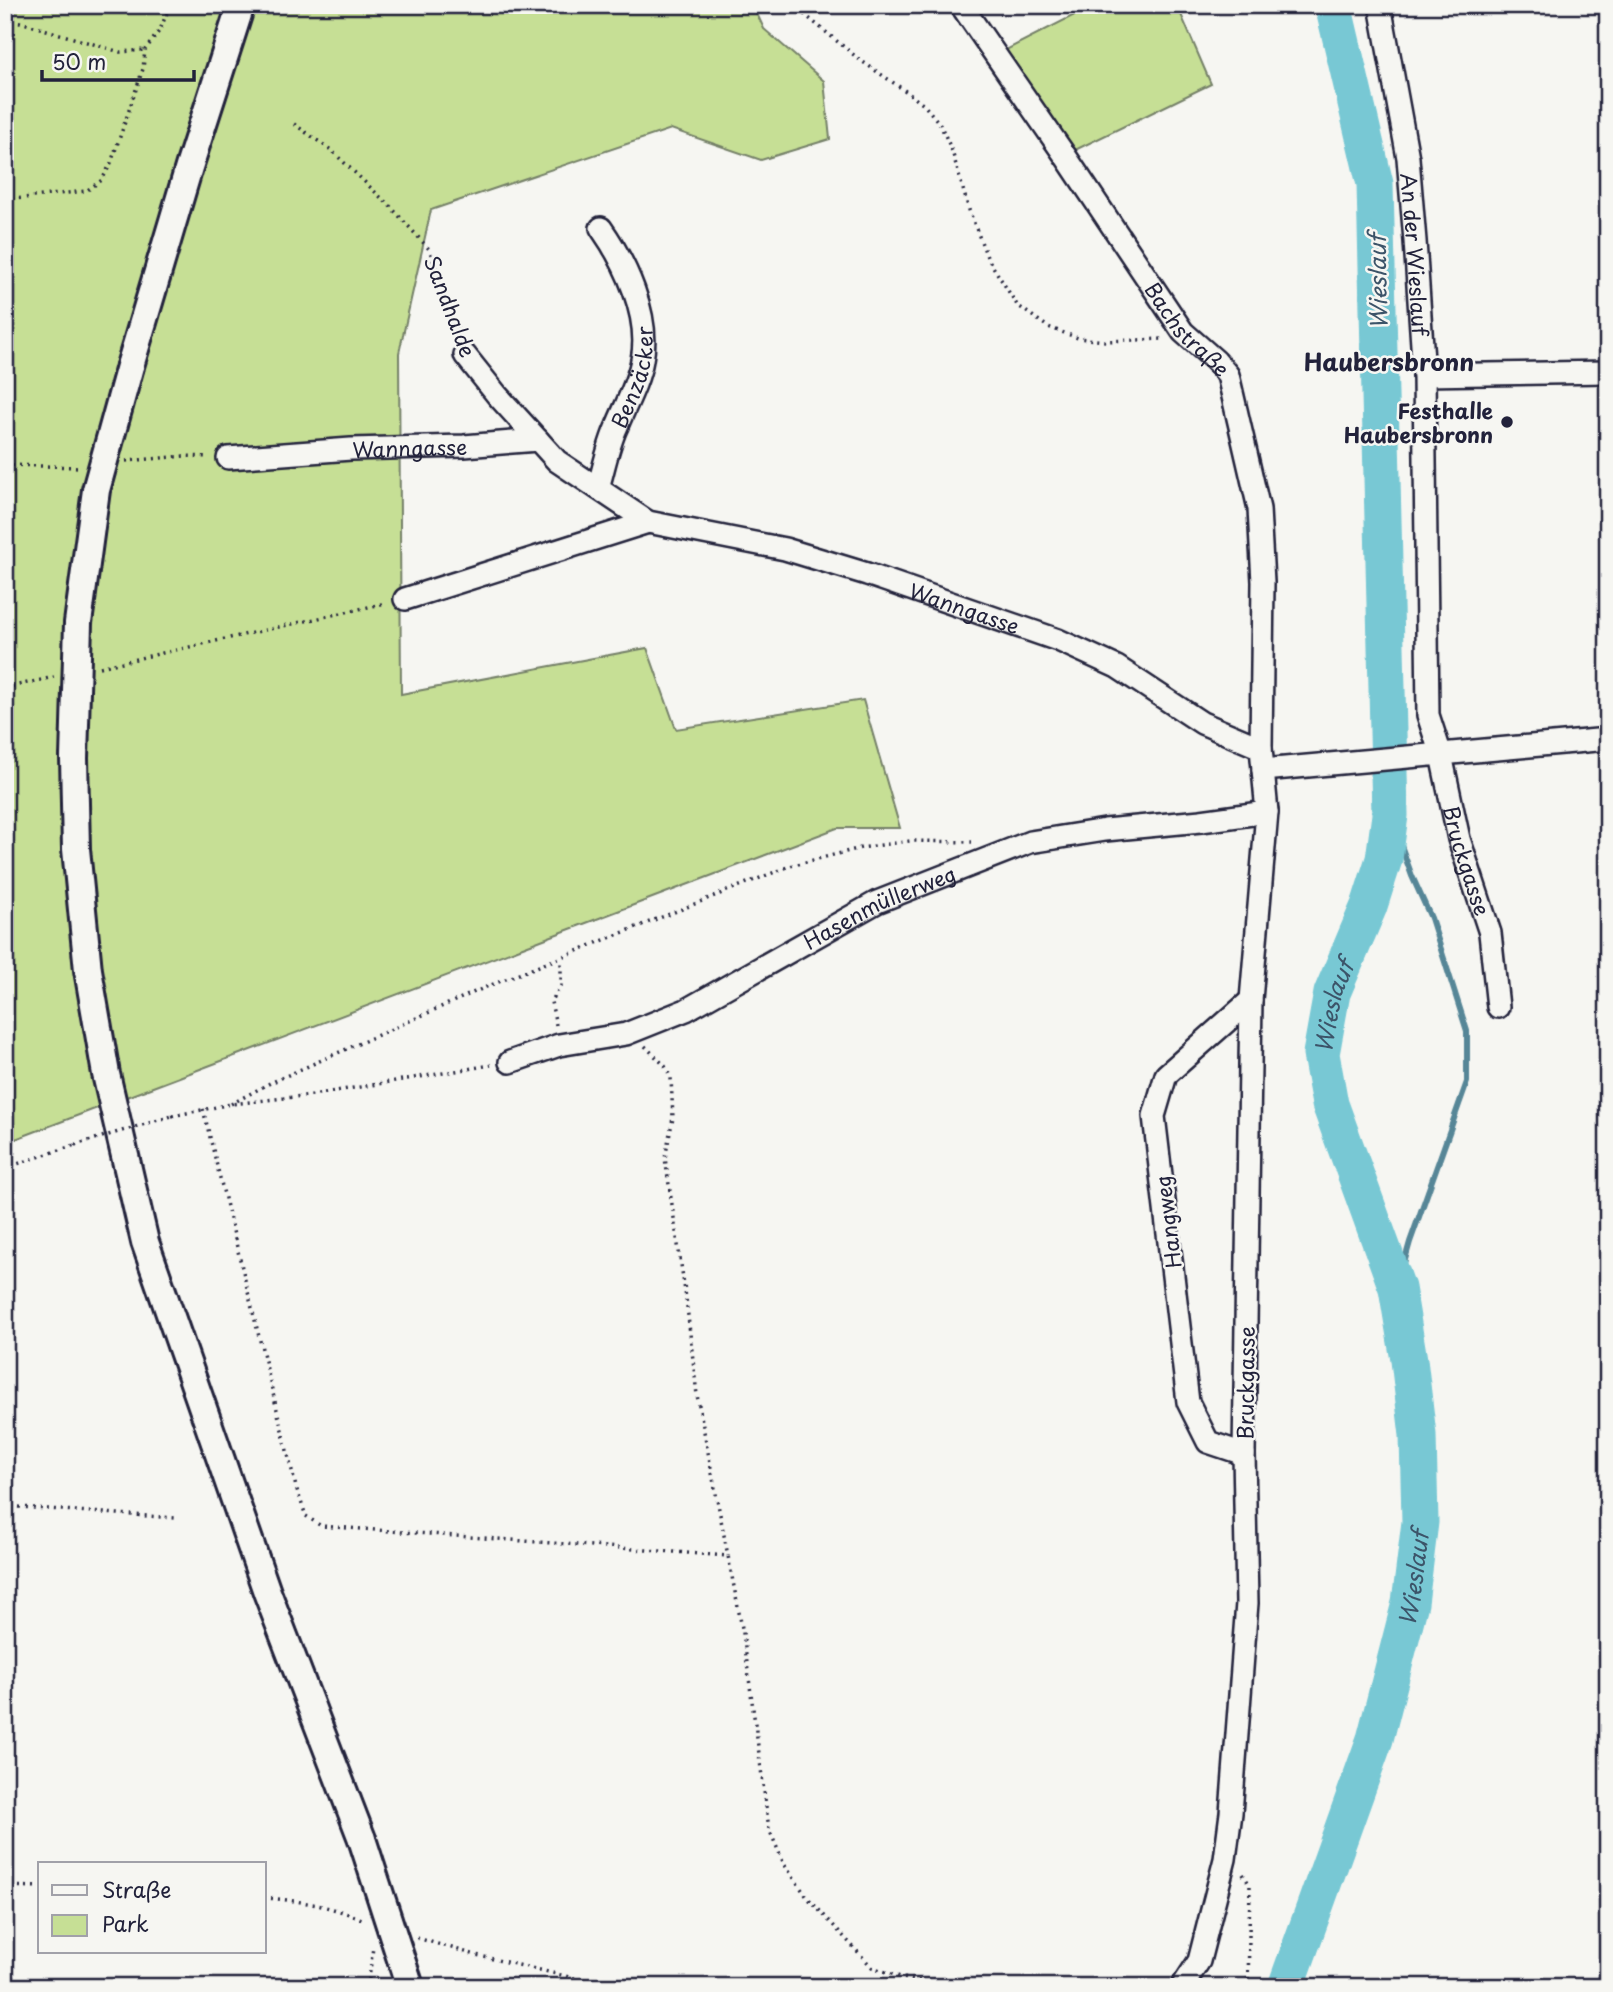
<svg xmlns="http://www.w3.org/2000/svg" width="1613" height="1992" viewBox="0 0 1613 1992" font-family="'Playpen Sans',sans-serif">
  <rect width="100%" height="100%" fill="#f6f6f2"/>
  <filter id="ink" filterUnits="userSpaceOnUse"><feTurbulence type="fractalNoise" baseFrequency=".0143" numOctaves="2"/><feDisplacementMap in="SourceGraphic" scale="14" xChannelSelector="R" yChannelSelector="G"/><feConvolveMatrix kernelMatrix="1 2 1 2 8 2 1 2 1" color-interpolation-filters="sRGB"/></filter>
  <g filter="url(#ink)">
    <!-- green -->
    <g fill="#c6df95" stroke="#748068" stroke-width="2">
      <polygon points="5,5 753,5 764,29 824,81 830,139 761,160 671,129 431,210 399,353 401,694 647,648 676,729 863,700 900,828 837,828 5,1143"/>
      <polygon points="1094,5 1177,5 1211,84 1069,153 1000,53"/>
    </g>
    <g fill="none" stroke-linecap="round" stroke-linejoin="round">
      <!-- stream -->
      <polyline stroke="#568697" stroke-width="6" points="1390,815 1412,876 1431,918 1467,1031 1467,1082 1410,1242 1397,1288"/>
      <!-- river -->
      <path stroke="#78c8d4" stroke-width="37" id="s1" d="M1286 1987 1375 1739 1410 1603 1420 1522 1418 1435 1409 1360 1397 1288 1330 1104 1321 1054 1332 993 1369 906 1384 859 1390 815 1375 184 1333 5"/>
      <defs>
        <g id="minor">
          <path id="s2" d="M961 5 1064 154 1183 332 1216 361 1228 375 1259 509 1263 582 1261 748 1267 812 1251 1000 1244 1454 1247 1603 1231 1813 1225 1859 1199 1961 1182 1987"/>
          <path id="s3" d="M1380 5 1408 158 1415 241 1424 375 1428 715 1441 755 1459 839 1490 933 1498 1007"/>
          <polyline points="465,355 497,395 538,440"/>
          <polyline points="1424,375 1608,372"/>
          <path id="s4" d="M228 458 351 449 464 446 538 440 557 461 648 522 785 549 867 574 1058 640 1117 667 1202 723 1261 748"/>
          <path id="s5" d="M598 488C604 468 608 445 617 426 626 404 638 383 642 360 651 316 625 262 601 228"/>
          <polyline points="405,599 648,522"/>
          <polyline points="1263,770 1608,739"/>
          <path id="s6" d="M510 1062 559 1045 626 1034 686 1010 877 902 1030 842 1105 830 1201 821 1267 812"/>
          <polyline points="1244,1454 1208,1442 1188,1402 1154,1116 1166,1075 1251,1000"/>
          <polyline points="1607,1987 1608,1985"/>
        </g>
        <g id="major">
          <polyline points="130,366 189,167 241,5"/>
          <polyline points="74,758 76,849 88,970 106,1074 145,1242 267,1592 362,1839"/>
        </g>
      </defs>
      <!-- minor casing -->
      <use href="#minor" stroke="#22223b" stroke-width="26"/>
      <!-- major casing -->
      <use href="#major" stroke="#22223b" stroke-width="32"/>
      <!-- path -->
      <g stroke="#22223b" stroke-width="3.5" stroke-dasharray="2 5" stroke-linecap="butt">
        <polyline points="793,5 860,60 907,92 925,106 940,124 952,151 969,210 987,257 1017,305 1048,327 1078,338 1106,341 1164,339"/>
        <polyline points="5,20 20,22 120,52 145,50"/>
        <polyline points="294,124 331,150 391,207 429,249 460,336"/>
        <polyline points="5,200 86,191 102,180 111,163 143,69 145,50 160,30 170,5"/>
        <polyline points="126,461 185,456 209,457"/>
        <polyline points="5,465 80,467"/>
        <polyline points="100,667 386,603"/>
        <polyline points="5,688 54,677"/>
        <polyline points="556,1025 551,1002 561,986 561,959"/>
        <polyline points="645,1046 665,1066 671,1078 673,1118 665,1158 686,1298 697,1395 728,1556"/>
        <polyline points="231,1104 270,1083 486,987 790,866 861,848 910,841 972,842"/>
        <polyline points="203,1109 296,1487 306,1516 321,1526 728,1556 743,1633 769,1829 784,1864 807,1897 872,1967 903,1978 955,1987"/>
        <polyline points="172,1116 231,1104 312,1095 491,1065"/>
        <polyline points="5,1168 75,1145"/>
        <polyline points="5,1506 175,1518"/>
        <polyline points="1243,1874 1250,1885 1248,1987"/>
        <polyline points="5,1886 40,1887"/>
        <path d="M264 1898C298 1900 332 1906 364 1920"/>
        <polyline points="417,1938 476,1955 612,1987"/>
        <polyline points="368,1987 373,1947"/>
      </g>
      <!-- minor -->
      <use href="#minor" stroke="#f6f6f2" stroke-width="21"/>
      <!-- major -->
      <use href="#major" stroke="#f6f6f2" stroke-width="26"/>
      <defs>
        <g id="major-bridge">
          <polyline points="74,758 78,623 96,490 130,366"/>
          <polyline points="362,1839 410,1987"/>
        </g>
      </defs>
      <!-- major-bridge casing -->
      <use href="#major-bridge" stroke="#22223b" stroke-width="32" stroke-linecap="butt"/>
      <!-- path-bridge -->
      <polyline stroke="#22223b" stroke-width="3.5" stroke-dasharray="2 5" stroke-linecap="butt" points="75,1145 172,1116"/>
      <!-- major-bridge -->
      <use href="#major-bridge" stroke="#f6f6f2" stroke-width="26"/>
    </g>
  </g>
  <!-- markers -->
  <circle fill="#22223b" stroke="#f6f6f2" stroke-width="2.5" cx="1507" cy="422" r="7"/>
  <g text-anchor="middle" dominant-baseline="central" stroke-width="5" stroke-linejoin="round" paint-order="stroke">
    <!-- street labels -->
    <g font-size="21" fill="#22223b" stroke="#f6f6f2">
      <text stroke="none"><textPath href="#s3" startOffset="252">An der Wieslauf</textPath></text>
      <text transform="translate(451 306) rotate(69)">Sandhalde</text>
      <text stroke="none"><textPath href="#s2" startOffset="396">Bachstraße</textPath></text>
      <text stroke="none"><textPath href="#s5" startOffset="117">Benzäcker</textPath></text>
      <text stroke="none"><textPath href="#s4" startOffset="182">Wanngasse</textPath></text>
      <text stroke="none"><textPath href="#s4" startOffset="777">Wanngasse</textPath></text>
      <text stroke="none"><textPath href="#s3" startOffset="864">Bruckgasse</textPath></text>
      <text stroke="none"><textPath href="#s6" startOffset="404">Hasenmüllerweg</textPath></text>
      <text transform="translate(1167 1222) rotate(-97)">Hangweg</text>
      <text transform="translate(1245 1383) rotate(-89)">Bruckgasse</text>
    </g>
    <!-- poi labels -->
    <g font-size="21" font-weight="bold" fill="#22223b" stroke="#f6f6f2" text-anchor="end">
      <text x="1493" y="410">Festhalle<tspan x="1493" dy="24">Haubersbronn</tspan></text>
    </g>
    <!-- water labels -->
    <g font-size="23" font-style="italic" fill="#3c5469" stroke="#f6f6f2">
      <text transform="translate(1377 282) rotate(-91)">Wieslauf</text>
      <text stroke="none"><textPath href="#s1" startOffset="1017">Wieslauf</textPath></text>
      <text stroke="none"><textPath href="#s1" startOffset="429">Wieslauf</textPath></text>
    </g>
    <!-- quarter labels -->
    <g font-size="24" font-weight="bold" fill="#22223b" stroke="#f6f6f2">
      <text x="1389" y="361">Haubersbronn</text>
    </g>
  </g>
  <!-- margin -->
  <rect width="1613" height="1992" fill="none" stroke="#f6f6f2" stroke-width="28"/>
  <rect x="14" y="14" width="1585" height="1964" fill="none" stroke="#22223b" stroke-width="2.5" filter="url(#ink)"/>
  <!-- legend -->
  <rect x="38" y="1862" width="228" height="91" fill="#f6f6f2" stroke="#a1a1a9" stroke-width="2"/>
  <rect x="52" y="1885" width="35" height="10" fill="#f6f6f2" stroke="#a1a1a9" stroke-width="2"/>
  <text x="102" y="1898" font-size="21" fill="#22223b">Straße</text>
  <rect x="52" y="1915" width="35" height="21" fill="#c6df95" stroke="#a1a1a9" stroke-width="2"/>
  <text x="102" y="1932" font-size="21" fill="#22223b">Park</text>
  <!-- scale -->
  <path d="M42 70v10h152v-10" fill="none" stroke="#22223b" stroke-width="3.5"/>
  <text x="52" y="70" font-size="21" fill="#22223b" stroke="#f6f6f2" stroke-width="5" paint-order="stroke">50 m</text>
</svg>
